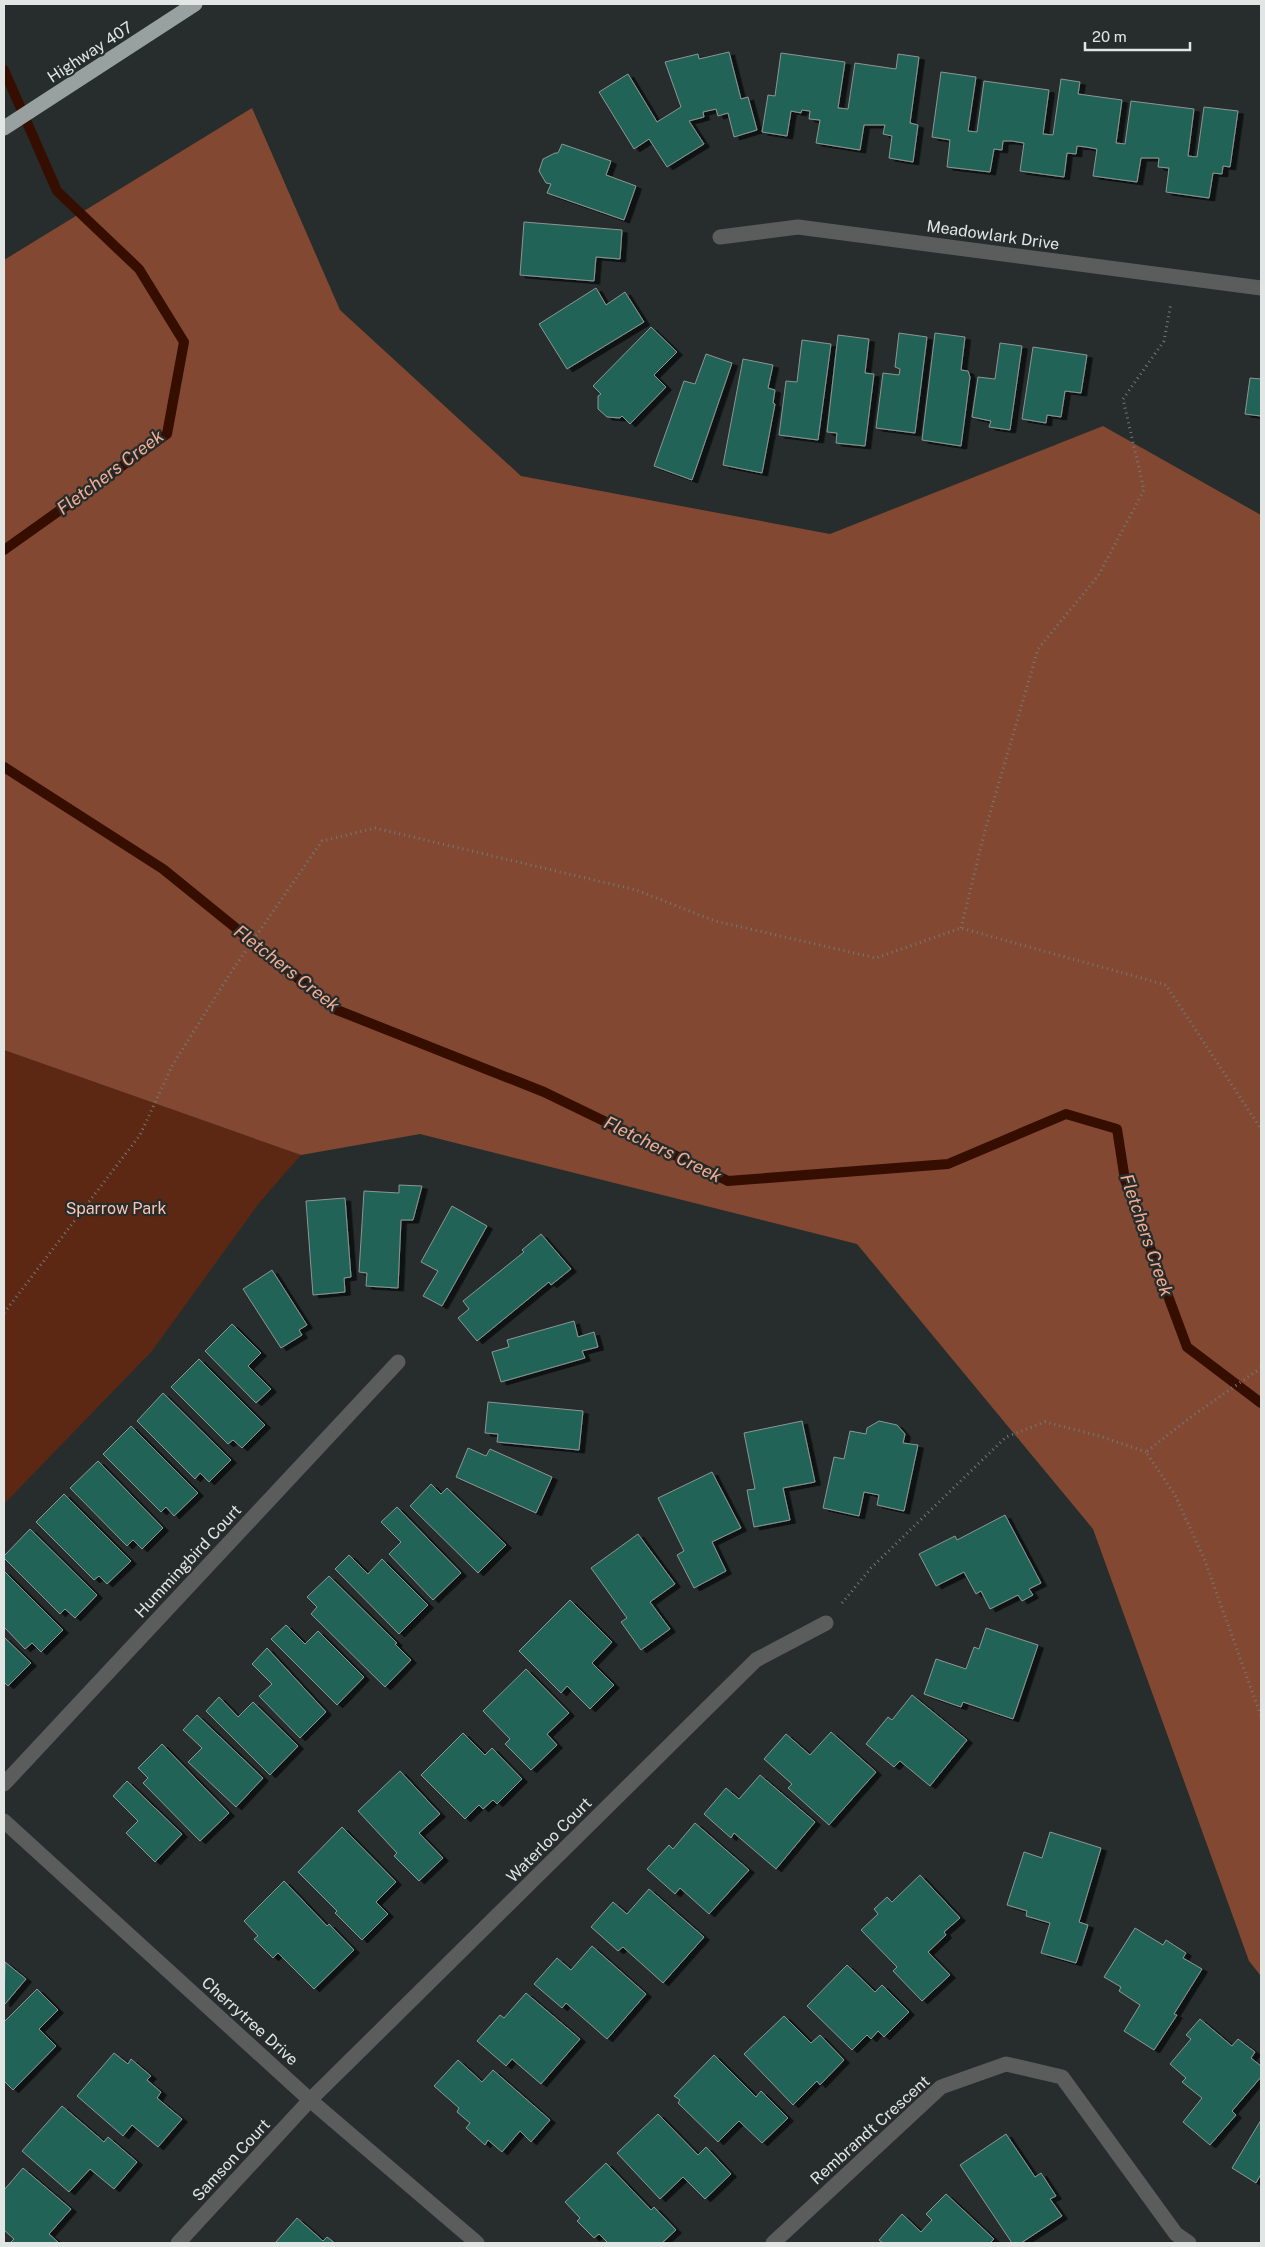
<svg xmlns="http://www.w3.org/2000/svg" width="1265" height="2247" viewBox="0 0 1265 2247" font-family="'Public Sans',sans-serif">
  <defs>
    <filter id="shadow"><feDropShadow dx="5.5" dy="3" stdDeviation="0" flood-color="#0009"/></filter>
  </defs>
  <rect width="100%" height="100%" fill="#262d2c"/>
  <!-- green -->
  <polygon fill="#5d2813" points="4,1050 301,1155 259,1203 152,1351 4,1504"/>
  <!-- forest -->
  <polygon fill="#834832" points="252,108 340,310 521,476 830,534 1103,426 1261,515 1261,1976 1249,1961 1093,1529 857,1244 420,1134 301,1155 4,1050 4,260"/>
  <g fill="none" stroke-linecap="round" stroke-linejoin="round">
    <!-- stream -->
    <g stroke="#360e00" stroke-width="10">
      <polyline points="4,70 57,191 139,269 184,342 167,434 4,550"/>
      <polyline points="4,767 163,869 337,1010 544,1092 728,1181 948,1164 1066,1114 1117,1129 1125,1180 1187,1347 1261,1403"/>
    </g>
  </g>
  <!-- building -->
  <g fill="#216458" stroke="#8d9694" filter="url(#shadow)">
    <polygon points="729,52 741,99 748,97 757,130 734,137 728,113 718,116 716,109 703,112 704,117 689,121 704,144 667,167 649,139 634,149 599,92 628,74 657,122 681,107 665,62 698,54 699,59"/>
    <polygon points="781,53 845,62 838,108 848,109 855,63 896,69 898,54 919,57 910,123 918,125 913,162 889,158 892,136 883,134 885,125 864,125 860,150 816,143 820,120 809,119 810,111 802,110 801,113 791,111 787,136 762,132 768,95 775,96"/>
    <polygon points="941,72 976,77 968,131 977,132 984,81 1049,90 1043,134 1053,135 1061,79 1080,82 1078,94 1122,100 1116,143 1125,144 1131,101 1194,109 1188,156 1197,157 1204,107 1238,111 1230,167 1223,166 1222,174 1213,173 1209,198 1166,192 1169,168 1158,167 1159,158 1141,158 1137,182 1093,176 1097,149 1086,147 1077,146 1076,154 1067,153 1064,177 1020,171 1024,143 1012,141 1003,141 1002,150 994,149 990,172 947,167 950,140 932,137"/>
    <polygon points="562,144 611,161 606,175 636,186 624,220 547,193 551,184 546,183 539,171 543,159 555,153 558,153"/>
    <polygon points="524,222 622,230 620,259 596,257 594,281 520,275"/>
    <polygon points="596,288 606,305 625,292 644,322 567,369 539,324"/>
    <polygon points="651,327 677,352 654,375 666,387 630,424 622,416 620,418 607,417 598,409 598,396 601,394 593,386"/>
    <polygon points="899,333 927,337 915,433 876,428 883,373 899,375 900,369 895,367"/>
    <polygon points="935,333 965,337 961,370 968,371 970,377 961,446 922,440"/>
    <polygon points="838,335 869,339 865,373 874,374 865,446 836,443 837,433 827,432"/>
    <polygon points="802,340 831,344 818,440 779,435 786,381 797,382"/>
    <polygon points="1000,343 1022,346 1010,430 989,427 991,421 972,417 978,377 995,379"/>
    <polygon points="1033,347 1087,355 1081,393 1065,391 1061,417 1047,415 1046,423 1022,419"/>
    <polygon points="706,354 732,363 692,480 654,466 684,381 695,384"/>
    <polygon points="743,359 773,365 768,388 775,390 773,403 775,404 762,473 723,465"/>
    <polygon points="1250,378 1261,379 1261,416 1245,414"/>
    <polygon points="399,1185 422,1186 413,1220 401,1220 398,1288 366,1286 367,1273 359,1272 364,1191 399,1193"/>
    <polygon points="345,1198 351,1277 344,1278 345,1292 313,1295 306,1201"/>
    <polygon points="452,1206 487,1226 442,1306 423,1296 438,1271 421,1262"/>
    <polygon points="541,1234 571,1269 551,1285 549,1282 477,1341 458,1318 469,1309 463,1301 524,1252 522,1250"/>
    <polygon points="272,1270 307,1325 299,1330 302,1335 281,1348 243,1289"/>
    <polygon points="574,1321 578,1337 594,1332 598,1347 582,1351 585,1358 501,1382 492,1352 509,1347 507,1340"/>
    <polygon points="232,1324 261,1353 248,1366 271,1389 256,1403 205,1351"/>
    <polygon points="199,1359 265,1425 242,1448 233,1440 228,1444 171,1387"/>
    <polygon points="163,1393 231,1460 209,1482 200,1473 195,1479 137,1421"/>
    <polygon points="488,1402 583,1411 579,1450 497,1442 498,1434 485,1433"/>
    <polygon points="802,1421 815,1482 783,1488 790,1520 754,1527 747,1490 755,1489 744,1433"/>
    <polygon points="879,1421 897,1425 905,1434 903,1443 918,1445 904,1511 877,1505 879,1495 864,1492 859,1516 823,1508 834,1457 844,1459 850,1431 866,1434 867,1428"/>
    <polygon points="131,1426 198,1493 174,1516 166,1507 161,1512 103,1454"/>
    <polygon points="468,1448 486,1456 490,1449 552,1477 536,1513 456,1477"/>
    <polygon points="98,1461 163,1528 142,1549 133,1540 127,1546 70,1488"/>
    <polygon points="712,1472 741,1528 712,1542 726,1571 694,1588 677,1555 684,1551 658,1498"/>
    <polygon points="431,1484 441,1494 447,1488 506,1545 478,1573 410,1506"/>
    <polygon points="64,1494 131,1561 107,1584 99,1576 94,1580 36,1522"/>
    <polygon points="397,1507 461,1573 433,1600 389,1554 401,1542 381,1522"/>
    <polygon points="1005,1515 1041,1583 1029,1589 1033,1595 1022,1601 1018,1595 990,1609 981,1591 976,1594 964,1572 936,1586 919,1554 955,1536 957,1540"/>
    <polygon points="30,1529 97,1595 75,1618 65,1609 60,1614 4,1558 4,1556"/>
    <polygon points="638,1534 675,1584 650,1602 670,1629 641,1650 621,1622 627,1618 591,1568"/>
    <polygon points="349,1555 368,1574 382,1559 428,1605 399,1634 335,1569"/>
    <polygon points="4,1571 63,1630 41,1652 32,1643 25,1649 4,1627"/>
    <polygon points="329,1576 397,1643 395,1644 411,1660 385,1687 311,1614 317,1607 307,1597"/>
    <polygon points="570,1600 612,1642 592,1663 614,1685 590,1709 567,1686 561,1693 519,1651"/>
    <polygon points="286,1625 305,1644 318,1631 364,1677 337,1705 271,1639"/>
    <polygon points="986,1628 1038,1645 1013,1719 963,1702 961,1707 924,1694 936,1659 966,1669 974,1647 979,1649"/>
    <polygon points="4,1637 31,1663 8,1686 4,1682"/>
    <polygon points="267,1648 326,1712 300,1738 259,1696 272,1684 252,1664"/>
    <polygon points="526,1669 569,1713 547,1734 557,1745 531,1770 505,1744 510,1739 483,1711"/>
    <polygon points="912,1695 967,1740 930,1786 900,1761 894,1767 866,1744 888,1717 892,1720"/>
    <polygon points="219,1697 238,1717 253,1702 298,1746 270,1775 206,1711"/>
    <polygon points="197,1715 263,1778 236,1807 188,1762 202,1748 183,1730"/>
    <polygon points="831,1732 876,1772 829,1825 788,1788 792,1784 764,1759 786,1734 810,1755"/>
    <polygon points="463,1733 485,1755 492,1748 522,1779 497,1804 493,1800 483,1809 479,1805 465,1819 421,1775"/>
    <polygon points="162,1744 229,1813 200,1841 143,1783 148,1778 138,1768"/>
    <polygon points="400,1771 440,1814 419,1833 443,1858 419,1881 394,1856 397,1853 358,1811"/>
    <polygon points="760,1775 815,1822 776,1869 734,1833 731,1838 704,1814 726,1788 739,1799"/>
    <polygon points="127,1781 182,1834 155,1862 126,1833 138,1821 113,1796"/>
    <polygon points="695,1823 749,1870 709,1914 680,1888 675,1894 647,1869 669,1845 673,1849"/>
    <polygon points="342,1827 396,1882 376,1902 388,1914 362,1940 335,1913 337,1911 298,1872"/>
    <polygon points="1050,1832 1101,1848 1079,1922 1088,1925 1076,1963 1041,1953 1050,1923 1026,1916 1027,1911 1007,1905 1024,1852 1042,1858"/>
    <polygon points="920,1875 960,1918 944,1932 946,1935 928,1952 950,1975 922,2001 893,1971 897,1967 861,1930 878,1914 874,1909 887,1897 892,1902"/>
    <polygon points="284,1881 327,1926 329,1924 354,1950 314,1989 278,1953 273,1958 254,1939 258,1936 244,1921"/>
    <polygon points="649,1889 704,1937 663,1983 623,1947 618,1951 591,1927 613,1902 627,1914"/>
    <polygon points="1135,1928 1163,1945 1166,1940 1186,1953 1183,1958 1202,1969 1174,2014 1177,2015 1154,2050 1124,2031 1140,2005 1119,1991 1121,1987 1104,1977"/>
    <polygon points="592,1946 646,1994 607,2039 566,2003 562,2008 534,1984 557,1958 571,1970"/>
    <polygon points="5,1962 26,1979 5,2004 4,2003"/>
    <polygon points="847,1965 875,1992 882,1985 909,2012 884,2037 878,2031 871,2039 867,2035 852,2050 807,2006"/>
    <polygon points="37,1989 58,2010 39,2029 56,2046 13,2090 4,2081 4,2022"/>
    <polygon points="526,1993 580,2039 541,2084 512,2059 506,2066 477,2041 500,2015 504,2018"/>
    <polygon points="784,2016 811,2043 820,2035 844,2060 820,2085 817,2081 793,2105 744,2054"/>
    <polygon points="1200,2019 1232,2046 1238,2039 1255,2052 1251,2058 1261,2066 1261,2077 1232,2111 1236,2115 1210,2145 1183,2122 1202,2098 1182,2082 1186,2078 1170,2064 1191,2039 1186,2035"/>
    <polygon points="114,2053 128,2064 131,2059 151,2076 147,2080 161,2092 157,2098 182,2119 158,2147 132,2125 123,2136 77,2096"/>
    <polygon points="714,2055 756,2097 761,2091 788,2118 762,2143 739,2121 718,2142 678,2103 680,2100 674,2096"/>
    <polygon points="458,2060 482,2082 493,2070 550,2120 531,2142 520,2131 502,2152 488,2140 485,2145 466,2128 470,2123 457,2112 459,2108 434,2086"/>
    <polygon points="62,2106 104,2142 108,2137 137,2162 114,2189 90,2169 69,2192 22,2151"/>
    <polygon points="658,2114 698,2155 706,2147 731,2174 705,2199 683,2177 660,2199 617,2153"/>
    <polygon points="1261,2120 1261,2174 1256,2183 1232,2168"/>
    <polygon points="1006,2134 1035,2177 1041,2173 1056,2196 1050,2199 1062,2216 1021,2243 1012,2243 960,2165"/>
    <polygon points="606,2163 651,2210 654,2207 676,2230 662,2243 608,2243 599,2234 594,2238 577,2221 580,2218 565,2202"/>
    <polygon points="23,2168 71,2209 49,2234 59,2243 10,2243 14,2239 4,2230 4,2190"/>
    <polygon points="946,2194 994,2239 990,2243 883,2243 879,2240 902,2214 921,2232 932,2220 926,2214"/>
    <polygon points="297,2218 323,2241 327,2237 335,2243 275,2243"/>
  </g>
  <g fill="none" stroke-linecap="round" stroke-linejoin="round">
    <!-- path -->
    <g stroke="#737978" stroke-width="3" stroke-dasharray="1 4" stroke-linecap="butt">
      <polyline points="961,928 984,834 1038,649 1098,576 1144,490 1123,399 1164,341 1171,303"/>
      <polyline points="4,1313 140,1135 172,1066 231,972 322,841 375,828 636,890 715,921 876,958 961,928 1166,985 1261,1129"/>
      <polyline points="1261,1368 1192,1416 1146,1452 1175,1495 1205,1561 1261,1716"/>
      <polyline points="842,1603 871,1568 1006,1437 1045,1422 1096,1435 1146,1452"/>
    </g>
    <!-- minor -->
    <g stroke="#5a5d5c" stroke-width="15">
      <polyline points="720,237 798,227 1261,288"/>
      <polyline points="4,1784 398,1362"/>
      <polyline points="4,1821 310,2100 477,2243"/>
      <polyline points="178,2243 310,2100 756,1660 826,1623"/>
      <polyline points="773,2243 941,2087 1006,2064 1062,2077 1176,2234 1189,2243"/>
    </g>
    <!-- highway -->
    <polyline stroke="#98a19f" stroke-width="15" points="4,128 195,4"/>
  </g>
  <g text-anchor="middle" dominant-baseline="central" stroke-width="4.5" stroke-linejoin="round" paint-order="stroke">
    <!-- street labels -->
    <g font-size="16" fill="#e1e6e5" stroke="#262d2c">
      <text transform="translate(90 52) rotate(-33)">Highway 407</text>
      <text transform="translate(993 235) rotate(8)">Meadowlark Drive</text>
      <text transform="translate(188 1561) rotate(-47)">Hummingbird Court</text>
      <text transform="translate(549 1840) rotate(-45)">Waterloo Court</text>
      <text transform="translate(250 2021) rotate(42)">Cherrytree Drive</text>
      <text transform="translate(870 2130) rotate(-42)">Rembrandt Crescent</text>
      <text transform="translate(231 2160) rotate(-47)">Samson Court</text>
    </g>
    <!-- park labels -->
    <g font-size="16" fill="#fec6b2" stroke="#262d2c">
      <text x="116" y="1208">Sparrow Park</text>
    </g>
    <!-- water labels -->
    <g font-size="18" font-style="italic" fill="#f4ac91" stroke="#262d2c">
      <text transform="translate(110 472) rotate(-37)">Fletchers Creek</text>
      <text transform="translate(287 968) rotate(38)">Fletchers Creek</text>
      <text transform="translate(663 1149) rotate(26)">Fletchers Creek</text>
      <text transform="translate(1147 1235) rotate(71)">Fletchers Creek</text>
    </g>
  </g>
  <!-- border -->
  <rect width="1265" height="2247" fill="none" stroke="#e1e6e5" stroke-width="10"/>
  <!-- scale -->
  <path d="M1085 42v8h105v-8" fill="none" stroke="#e1e6e5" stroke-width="2.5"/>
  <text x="1092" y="42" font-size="15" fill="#e1e6e5" stroke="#262d2c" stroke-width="4" paint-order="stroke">20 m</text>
</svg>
